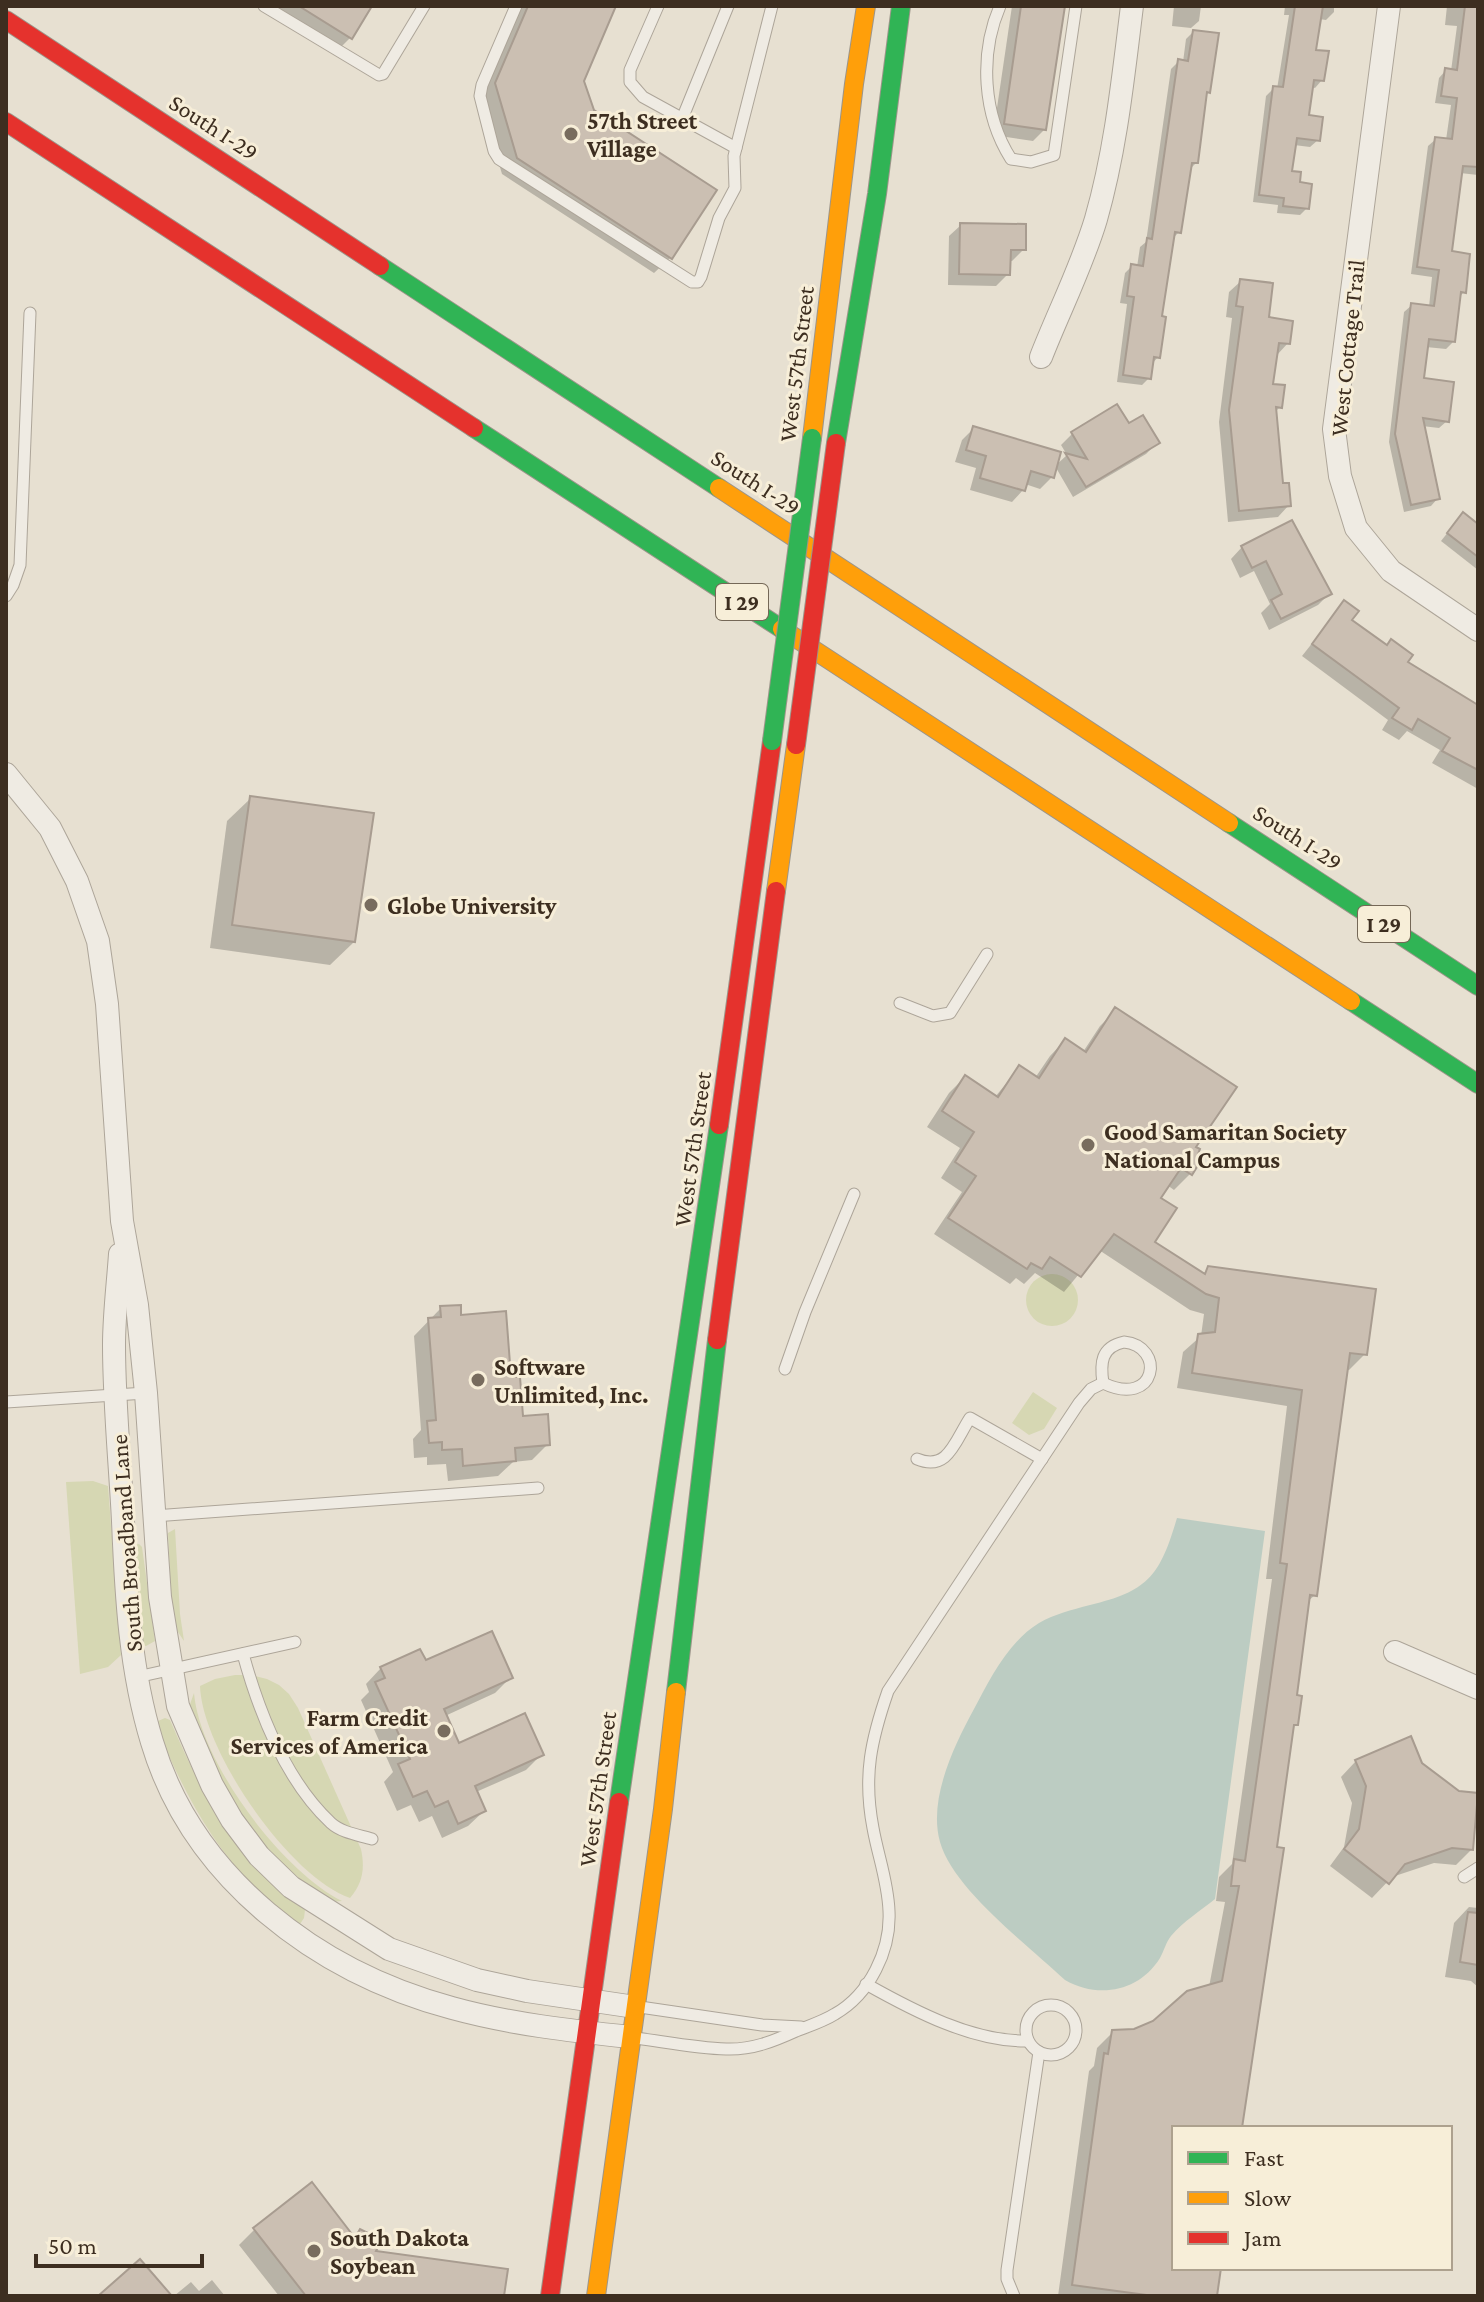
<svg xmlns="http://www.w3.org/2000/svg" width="1484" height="2302" viewBox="0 0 1484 2302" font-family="'Crimson Pro',serif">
  <rect width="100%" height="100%" fill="#e7e0d1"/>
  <!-- green -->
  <g fill="#d6d7b3">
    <circle cx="1052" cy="1300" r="26"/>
    <polygon points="1033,1392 1057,1408 1044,1429 1029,1435 1012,1423"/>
    <polygon points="93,1481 108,1486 121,1655 108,1667 80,1674 66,1482"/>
    <polygon points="175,1529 180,1614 184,1641 172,1623 168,1533"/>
    <polygon points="139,1544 142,1547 155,1641 146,1646 142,1645 134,1545"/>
    <path d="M235 1675H251L267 1679 279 1685 289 1694 298 1708 361 1849C365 1868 363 1883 350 1898 289 1877 202 1750 200 1686L215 1679Z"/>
    <path d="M194 1693C200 1762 281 1870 342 1901L331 1902C292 1875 252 1840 229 1797 214 1768 202 1737 189 1707Z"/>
    <path d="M165 1718 170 1720C205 1802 235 1852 305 1910L304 1918 300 1924C228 1878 188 1803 156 1726L158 1721Z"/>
  </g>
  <!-- water -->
  <path fill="#bcccc2" d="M1177 1518 1265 1531 1215 1899C1200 1911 1184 1921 1171 1936 1166 1942 1164 1951 1160 1958 1139 1992 1098 1999 1065 1980 1029 1946 953 1889 940 1842 928 1799 954 1746 974 1709 990 1679 1008 1642 1039 1623 1055 1614 1071 1610 1090 1605 1149 1591 1160 1575 1177 1518Z"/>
  <!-- shadow -->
  <g fill="#0003">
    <polygon points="258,6 370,6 351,37 335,53"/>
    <polygon points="520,6 613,6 582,81 592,111 670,258 654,273 502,174 480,100"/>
    <polygon points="1012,6 1063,6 1045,129 1033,141 993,135"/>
    <polygon points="1174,6 1201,6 1199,21 1191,28 1172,26"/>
    <polygon points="1285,6 1334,6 1334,12 1326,20 1319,19 1314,51 1322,80 1315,88 1311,87 1307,117 1318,140 1310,147 1294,145 1290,173 1298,184 1307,208 1300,215 1277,213 1278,205 1253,202 1266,96 1274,88 1277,89 1289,15 1284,15"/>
    <polygon points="1447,6 1478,6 1478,175 1460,173 1450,253 1464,292 1459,297 1453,342 1446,349 1426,347 1422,380 1447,421 1439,428 1422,426 1438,498 1431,506 1404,512 1389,442 1404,312 1412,305 1429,307 1432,277 1411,274 1428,146 1436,139 1446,140 1451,105 1435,103 1439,78 1446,70 1451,71 1457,26 1445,25"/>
    <polygon points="1193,32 1208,92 1205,95 1196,163 1189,170 1179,232 1172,239 1160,318 1158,357 1151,365 1149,378 1142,385 1117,382 1127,304 1120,303 1125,273 1132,266 1137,267 1140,247 1146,242 1171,69 1179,61 1183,62 1186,39"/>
    <polygon points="961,225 1024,249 1012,261 1008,261 1008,274 996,286 948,285 949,236"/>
    <polygon points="1241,281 1266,319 1288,343 1277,355 1271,385 1280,407 1274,413 1281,485 1289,505 1278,517 1228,522 1219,422 1232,318 1226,317 1229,292"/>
    <polygon points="1128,426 1157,443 1146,454 1073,497 1055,466 1052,477 1040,489 1025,484 1023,490 1012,502 970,490 976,468 955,462 962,440 973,429 1055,466 1067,455 1061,445 1073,433"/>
    <polygon points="1456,522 1478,524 1478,570 1441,541"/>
    <polygon points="1242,547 1330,593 1318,605 1269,630 1261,613 1270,604 1254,571 1240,578 1231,559"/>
    <polygon points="1344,603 1350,620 1405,662 1478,707 1478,789 1432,763 1440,750 1407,731 1399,740 1382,730 1388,720 1302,656"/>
    <polygon points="251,798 354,942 330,965 210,948 227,821"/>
    <polygon points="1116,1010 1194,1147 1195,1154 1200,1158 1190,1174 1174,1190 1167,1185 1159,1199 1152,1243 1202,1275 1209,1268 1365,1354 1349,1370 1345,1370 1315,1595 1307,1602 1294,1697 1296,1724 1291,1729 1240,2128 1174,2128 1174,2268 1219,2268 1215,2296 1058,2296 1089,2071 1094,2066 1097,2048 1113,2032 1134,2031 1154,2022 1209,1987 1225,1902 1216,1901 1219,1877 1232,1864 1272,1579 1266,1579 1287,1406 1177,1388 1183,1352 1201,1336 1204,1314 1190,1310 1099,1250 1064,1292 1035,1273 1024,1284 1016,1278 1010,1284 934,1234 962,1192 941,1178 960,1148 927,1127 949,1093 965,1077 995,1097 1019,1068 1035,1078 1050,1056 1065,1040 1083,1052 1100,1026"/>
    <polygon points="441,1308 460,1317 509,1379 521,1418 548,1444 532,1460 513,1462 498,1476 448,1481 446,1464 427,1465 427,1457 414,1458 413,1439 421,1430 414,1336"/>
    <polygon points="425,1663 511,1677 495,1693 445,1716 458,1746 542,1754 526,1770 476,1792 484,1811 468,1826 442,1838 432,1816 419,1822 411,1805 397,1811 384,1782 393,1772 361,1700 369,1692 366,1684 381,1668"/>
    <polygon points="1356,1761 1420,1764 1458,1793 1478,1795 1472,1849 1456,1865 1434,1863 1392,1877 1372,1898 1330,1866 1344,1847 1352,1803 1341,1777"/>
    <polygon points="1469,1907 1478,1908 1478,1987 1471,1981 1445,1977 1454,1923"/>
    <polygon points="255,2229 353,2239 361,2231 373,2253 502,2296 279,2296 239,2245"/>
    <polygon points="212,2280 225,2296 174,2296 191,2282 199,2291"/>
  </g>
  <!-- building -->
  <g fill="#cbbfb2" stroke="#a89c90" stroke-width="2">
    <polygon points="299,6 372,6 352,39"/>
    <polygon points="528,6 616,6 584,81 594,110 717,190 672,259 517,158 495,83"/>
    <polygon points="1021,6 1065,6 1046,130 1004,124"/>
    <polygon points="1295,6 1323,6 1316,50 1329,51 1324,81 1314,80 1309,115 1323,117 1320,141 1297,138 1292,171 1301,172 1300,182 1312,184 1309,209 1283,206 1284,198 1259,195 1273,86 1283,87"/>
    <polygon points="1465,6 1478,6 1478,167 1463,166 1452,251 1470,254 1466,293 1461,292 1455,342 1429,339 1424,378 1454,382 1449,422 1423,418 1440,499 1411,505 1395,434 1411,303 1434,306 1439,270 1417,267 1435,137 1452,139 1457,98 1441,96 1445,68 1457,70"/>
    <polygon points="1193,30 1219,33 1210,93 1207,92 1198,163 1192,163 1181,233 1175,232 1162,316 1166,317 1160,358 1154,357 1151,379 1123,375 1134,297 1127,296 1131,264 1143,266 1147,238 1152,239 1178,59 1188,61"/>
    <polygon points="960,223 1026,224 1026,250 1011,250 1010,275 959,274"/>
    <polygon points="1240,279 1273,283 1269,317 1293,321 1290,344 1279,343 1273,384 1285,385 1282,408 1276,407 1283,483 1289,483 1291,506 1239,511 1229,410 1243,307 1236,306"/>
    <polygon points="1117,404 1129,423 1143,415 1160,443 1086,487 1065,453 1087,459 1071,432"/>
    <polygon points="973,426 1061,452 1054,478 1031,471 1025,491 980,478 986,456 966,450"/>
    <polygon points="1463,512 1478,524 1478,557 1447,533"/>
    <polygon points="1292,520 1332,594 1281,619 1271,600 1282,594 1266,561 1252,568 1241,546"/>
    <polygon points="1344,600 1359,611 1352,620 1387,645 1391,639 1413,655 1408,662 1478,705 1478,770 1442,751 1450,738 1418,719 1412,730 1392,718 1399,708 1312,644"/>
    <polygon points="250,796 374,813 355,942 232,925"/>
    <polygon points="1115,1007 1237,1087 1196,1147 1200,1149 1198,1154 1203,1157 1192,1175 1181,1168 1161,1198 1177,1208 1155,1242 1205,1274 1208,1266 1376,1289 1367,1355 1350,1353 1317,1596 1310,1595 1297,1695 1302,1696 1298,1725 1294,1725 1277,1847 1284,1848 1242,2128 1174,2128 1174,2268 1221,2268 1217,2296 1154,2296 1072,2285 1104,2053 1108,2054 1112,2030 1134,2029 1153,2021 1187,1991 1222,1981 1239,1886 1231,1886 1234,1859 1245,1861 1287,1564 1280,1563 1302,1390 1192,1373 1198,1334 1215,1332 1219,1298 1206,1294 1114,1234 1081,1277 1050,1257 1042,1269 1031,1263 1027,1269 948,1218 976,1176 955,1162 974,1132 942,1111 965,1075 998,1097 1019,1065 1039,1078 1065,1038 1086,1052"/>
    <polygon points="461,1305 461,1315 506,1311 511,1377 520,1377 523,1416 548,1414 550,1445 515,1448 516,1461 463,1466 462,1449 442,1450 442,1442 429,1443 427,1421 436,1420 428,1318 441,1317 440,1306"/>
    <polygon points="492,1631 513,1678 444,1709 459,1743 525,1713 544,1755 475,1786 486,1811 458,1824 448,1801 435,1807 427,1791 413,1797 398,1764 410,1759 375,1682 385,1678 380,1667 420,1649 426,1660"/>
    <polygon points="1411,1736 1422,1763 1459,1791 1478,1793 1473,1850 1452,1848 1405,1864 1389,1884 1344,1849 1359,1829 1366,1786 1355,1760"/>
    <polygon points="1468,1912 1478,1913 1478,1965 1460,1962"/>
    <polygon points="312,2182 355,2238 360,2229 382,2240 376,2251 508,2269 504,2296 306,2296 253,2228"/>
    <polygon points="140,2259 172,2296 98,2296"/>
  </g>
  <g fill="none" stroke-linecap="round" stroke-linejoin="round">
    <defs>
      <g id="lane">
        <polyline points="264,6 379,75 383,74 424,6"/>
        <polyline points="516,6 482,85 480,96 494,151 499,159 692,282 698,282 701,277 719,218 735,188 734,156 772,6"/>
        <polyline points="658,6 630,70 630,82 643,97 736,148"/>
        <path d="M1000 6C979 55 983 115 1011 159L1031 162 1054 155 1076 6"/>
        <polyline points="682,119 728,6"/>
        <polyline points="6,596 13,585 20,565 30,313"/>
        <polyline points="900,1003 933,1016 950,1013 987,954"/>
        <path d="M1124 1342C1166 1346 1157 1409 1103 1383 1100 1363 1101 1347 1124 1342Z"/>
        <polyline points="785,1369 805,1312 854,1194"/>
        <polyline points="6,1402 146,1393"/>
        <path d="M917 1459C948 1472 955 1441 970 1418L1042 1459"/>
        <polyline points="154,1516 538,1488"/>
        <path d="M243 1654C259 1712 286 1781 331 1823 342 1833 359 1835 372 1839"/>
        <polyline points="137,1677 295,1642"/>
        <polyline points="1464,1877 1478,1868"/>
        <path d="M866 1984C914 2011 973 2042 1028 2041"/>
        <circle cx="1051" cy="2030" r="25"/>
        <polyline points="640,2007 762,2025 801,2027"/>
        <path d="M636 2038C666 2042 697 2048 726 2049 752 2050 774 2041 796 2031 809 2026 824 2021 835 2014 870 1994 891 1950 889 1911 888 1882 878 1856 873 1828 863 1776 871 1740 888 1691L1079 1403 1091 1389 1103 1383"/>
        <polyline points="1014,2296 1007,2279 1007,2270 1039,2052"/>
      </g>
      <g id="street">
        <polyline points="1389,6 1334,429 1340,476 1356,528 1391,571 1478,630"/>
        <path d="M1041 357C1059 311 1082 266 1096 219 1116 149 1123 78 1132 6"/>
        <polyline points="6,774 50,828 77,881 98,941 107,1004 122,1221 137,1305 146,1393 160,1597 178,1706 212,1785 232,1820 259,1856 291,1887 389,1949 477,1980 527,1991 635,2007"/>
        <path d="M120 1254C118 1284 114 1315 114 1345 114 1403 120 1462 123 1521 126 1595 130 1670 152 1742 193 1879 318 1972 452 2008 510 2024 572 2031 631 2037"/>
        <polyline points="1395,1652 1478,1688"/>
      </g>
      <g id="fast">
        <polyline points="380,266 719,488"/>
        <polyline points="474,428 782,629"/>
        <polyline points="836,443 877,194 901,6"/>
        <polyline points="1229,823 1478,986"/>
        <polyline points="1351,1001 1478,1084"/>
        <polyline points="676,1692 717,1340"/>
        <polyline points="619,1802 719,1125"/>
      </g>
      <g id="slow">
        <polyline points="812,438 854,84 866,6"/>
        <polyline points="719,488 1229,823"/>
        <polyline points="782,629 1351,1001"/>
        <polyline points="776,891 796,745"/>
        <polyline points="596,2296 663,1809 676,1692"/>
      </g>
      <g id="jam">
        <polyline points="6,20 380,266"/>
        <polyline points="6,122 474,428"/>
        <polyline points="719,1125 772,741"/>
        <polyline points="717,1340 776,891"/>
        <polyline points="550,2296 619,1802"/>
      </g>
    </defs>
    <!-- lane casing -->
    <use href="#lane" stroke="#ada599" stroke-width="13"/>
    <!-- street casing -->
    <use href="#street" stroke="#ada599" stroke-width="24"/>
    <!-- fast casing -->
    <use href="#fast" stroke="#9c958a" stroke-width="20"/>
    <!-- slow casing -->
    <use href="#slow" stroke="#9c958a" stroke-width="20"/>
    <!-- jam casing -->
    <use href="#jam" stroke="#9c958a" stroke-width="20"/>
    <!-- lane -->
    <use href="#lane" stroke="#efebe3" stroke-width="11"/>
    <!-- street -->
    <use href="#street" stroke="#efebe3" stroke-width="22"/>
    <!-- fast -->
    <use href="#fast" stroke="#30b455" stroke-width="18"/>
    <!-- slow -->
    <use href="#slow" stroke="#ff9f0a" stroke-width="18"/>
    <!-- jam -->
    <use href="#jam" stroke="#e5322d" stroke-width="18"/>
    <defs>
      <polyline id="fast-bridge" points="772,741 812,438"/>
      <polyline id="jam-bridge" points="796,745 836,443"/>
    </defs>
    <!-- fast-bridge casing -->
    <use href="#fast-bridge" stroke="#9c958a" stroke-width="20" stroke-linecap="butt"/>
    <!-- jam-bridge casing -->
    <use href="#jam-bridge" stroke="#9c958a" stroke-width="20" stroke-linecap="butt"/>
    <!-- fast-bridge -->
    <use href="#fast-bridge" stroke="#30b455" stroke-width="18"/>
    <!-- jam-bridge -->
    <use href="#jam-bridge" stroke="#e5322d" stroke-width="18"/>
  </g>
  <!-- markers -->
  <g fill="#786c5e" stroke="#f7eed8" stroke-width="3">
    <circle cx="571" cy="134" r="8"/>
    <circle cx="371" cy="905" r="8"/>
    <circle cx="1088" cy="1145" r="8"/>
    <circle cx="478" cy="1380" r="8"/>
    <circle cx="444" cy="1731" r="8"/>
    <circle cx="314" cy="2251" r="8"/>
  </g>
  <g text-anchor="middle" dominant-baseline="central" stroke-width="6" stroke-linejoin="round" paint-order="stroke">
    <!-- shield labels -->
    <g fill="#f7eed8" stroke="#756857" stroke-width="2">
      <rect x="716" y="584" width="52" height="36" rx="6"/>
      <rect x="1358" y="906" width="52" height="36" rx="6"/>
    </g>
    <g font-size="22" font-weight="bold" fill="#3d2e20">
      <text x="742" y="602">I 29</text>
      <text x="1384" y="924">I 29</text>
    </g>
    <!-- poi labels -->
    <g font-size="24" font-weight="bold" fill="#3d2e20" stroke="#f7eed8" text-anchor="start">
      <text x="587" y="120">57th Street<tspan x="587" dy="28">Village</tspan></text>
      <text x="387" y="905">Globe University</text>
      <text x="1104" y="1131">Good Samaritan Society<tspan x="1104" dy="28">National Campus</tspan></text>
      <text x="494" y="1366">Software<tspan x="494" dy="28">Unlimited, Inc.</tspan></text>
      <text x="428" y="1717" text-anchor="end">Farm Credit<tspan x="428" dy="28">Services of America</tspan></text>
      <text x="330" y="2237">South Dakota<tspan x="330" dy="28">Soybean</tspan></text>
    </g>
    <!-- street labels -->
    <g font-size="24" fill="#3d2e20" stroke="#f7eed8">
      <text transform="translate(214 127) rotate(33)">South I-29</text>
      <text transform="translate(1347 348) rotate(-84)">West Cottage Trail</text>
      <text transform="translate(796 364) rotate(-83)">West 57th Street</text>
      <text transform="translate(756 482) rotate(33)">South I-29</text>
      <text transform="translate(1298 837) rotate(33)">South I-29</text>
      <text transform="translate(692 1149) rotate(-82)">West 57th Street</text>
      <text transform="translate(126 1543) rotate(-94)">South Broadband Lane</text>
      <text transform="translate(597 1789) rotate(-82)">West 57th Street</text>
    </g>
  </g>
  <!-- border -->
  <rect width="1484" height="2302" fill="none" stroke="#3d2e20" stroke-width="16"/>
  <!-- legend -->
  <rect x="1172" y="2126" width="280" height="144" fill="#f7eed8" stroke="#ada18e" stroke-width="2"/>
  <rect x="1188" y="2152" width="40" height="12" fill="#30b455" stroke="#ada18e" stroke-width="2"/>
  <text x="1244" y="2166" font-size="24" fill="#3d2e20">Fast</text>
  <rect x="1188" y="2192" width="40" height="12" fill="#ff9f0a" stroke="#ada18e" stroke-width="2"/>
  <text x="1244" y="2206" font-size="24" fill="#3d2e20">Slow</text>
  <rect x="1188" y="2232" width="40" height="12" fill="#e5322d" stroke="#ada18e" stroke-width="2"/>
  <text x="1244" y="2246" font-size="24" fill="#3d2e20">Jam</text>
  <!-- scale -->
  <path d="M36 2254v12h166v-12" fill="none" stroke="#3d2e20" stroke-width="4"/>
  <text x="48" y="2254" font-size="24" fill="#3d2e20" stroke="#f7eed8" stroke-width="6" paint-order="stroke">50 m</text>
</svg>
